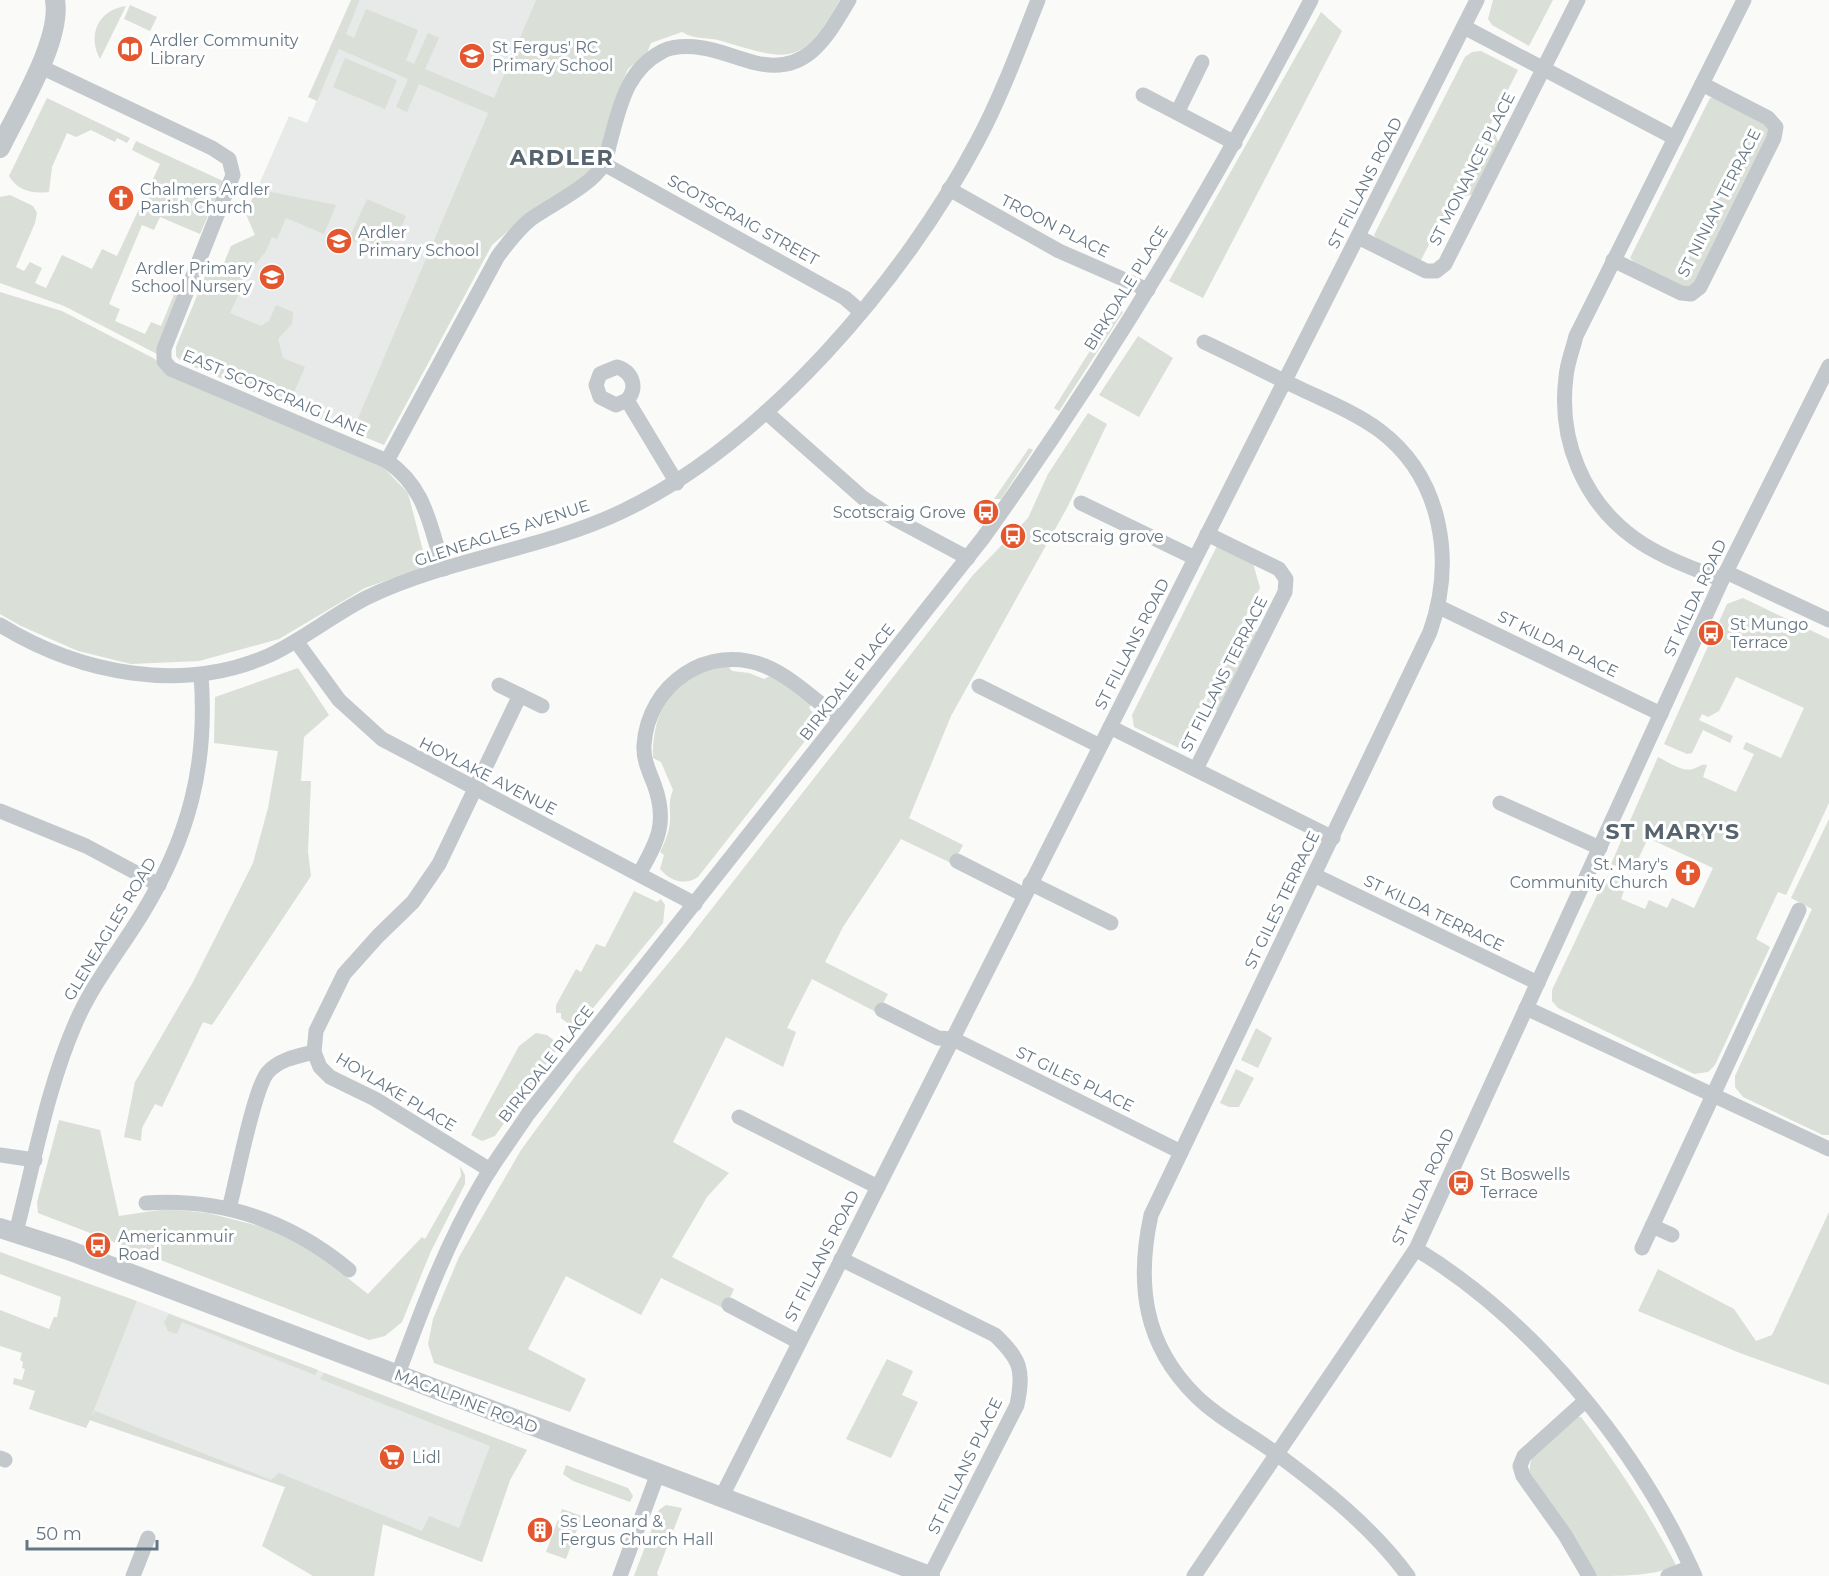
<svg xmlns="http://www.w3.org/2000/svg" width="1829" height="1576" viewBox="0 0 1829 1576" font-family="Montserrat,sans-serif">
  <rect width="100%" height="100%" fill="#fafaf8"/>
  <!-- built -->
  <g fill="#e8e9e9">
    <polygon points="360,0 536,0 352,432 182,362 176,356 176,347 206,274 222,268 231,246 255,235 246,214 289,116 307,123"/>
    <polygon points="137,1301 527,1450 510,1480 482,1562 285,1487 89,1420"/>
  </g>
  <!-- green -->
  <g fill="#dadfd7">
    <path d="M351 0H360L346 34 354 38 366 9 418 30 406 60 392 54 414 64 428 33 439 38 425 69 494 98 536 0H840C802 66 791 62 722 41 709 37 694 40 682 32L651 43 647 53 628 69 618 91 604 149 593 168 579 181 536 207 492 245 384 445 352 432 488 113 419 84 407 112 396 107 408 79 339 49 317 101 308 97Z"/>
    <polygon points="1493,0 1553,0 1529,46 1492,25 1488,19"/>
    <polygon points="130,5 157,17 150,31 124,19"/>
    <path d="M126 6 100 59C87 35 98 10 126 6Z"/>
    <polygon points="1321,12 1342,31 1203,298 1169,281"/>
    <polygon points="1481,51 1518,70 1420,262 1378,240 1374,235 1465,57 1472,52"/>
    <polygon points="345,58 397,80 385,109 333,87"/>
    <path d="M47 98 130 138 127 143 117 138 115 142 91 130 76 137 67 133 52 167 49 192C33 194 18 191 9 176Z"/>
    <polygon points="1710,98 1716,98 1766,122 1770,129 1769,136 1694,284 1683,288 1637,265 1630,258"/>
    <polygon points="1495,134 1499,144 1474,194 1462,197 1460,192 1489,136"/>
    <polygon points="136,141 223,181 200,234 160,217 154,230 142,225 109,304 120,309 115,321 145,334 151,322 161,326 182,275 185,284 157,354 64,306 0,283 0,197 10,195 33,206 37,213 35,223 16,267 24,271 30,262 42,268 35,283 46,288 62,255 92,269 102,249 117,256 160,164 132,150"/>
    <polygon points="256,189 336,205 324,234 286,218 277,239 272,237 266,251 247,275 230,313 261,326 269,321 276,305 293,312 292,324 278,339 283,358 305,367 288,406 182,362 176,356 176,347 206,274 222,268 231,246 255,235 246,214"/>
    <polygon points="367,199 406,216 397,237 377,251 349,239"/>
    <polygon points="0,292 62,311 155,359 166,374 383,467 408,493 427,566 365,588 279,639 199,661 131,664 78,651 21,626 0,614"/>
    <polygon points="1117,308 1123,312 1059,411 1054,408"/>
    <polygon points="1138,336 1173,358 1139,417 1099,395"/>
    <polygon points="1088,413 1107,424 1068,506 951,716 909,818 963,845 953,864 901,839 843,927 825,962 888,994 878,1013 812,979 787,1028 796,1032 783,1067 726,1037 673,1142 729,1173 707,1197 672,1257 734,1289 725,1309 661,1278 641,1315 566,1276 528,1349 586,1379 570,1412 434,1363 428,1344 433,1319 459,1257 521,1150 576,1075 685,943 973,575 1028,518 1048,474"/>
    <polygon points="1029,448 1033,450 1001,499 994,499"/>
    <polygon points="1217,546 1253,563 1260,588 1179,748 1134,727 1132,715"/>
    <path d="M1743 598 1829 639V803L1786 895 1778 892 1756 939 1770 947 1715 1065 1708 1072 1694 1074 1558 1008 1552 1001V990L1606 876 1623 883 1625 888 1621 899 1645 909 1649 900 1667 908 1672 898 1694 908 1713 868 1648 838 1632 873 1611 864 1658 757C1668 762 1682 772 1693 769 1700 767 1700 764 1707 765L1703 777 1736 792 1754 754 1743 749 1746 742 1781 758 1804 708 1736 677 1719 711 1708 717 1702 714 1699 720 1733 736 1730 743 1703 730 1692 753 1687 754 1664 744 1727 604Z"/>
    <polygon points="1245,624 1259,633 1219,711 1204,706"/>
    <path d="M727 665 732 671 749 673 764 679 772 675 812 704 809 708 817 718 816 727 698 877C685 886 670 881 660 869L664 855 660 852C666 840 671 828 670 814 670 804 669 800 673 790L661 762 653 758C652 726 663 689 695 674 705 670 717 668 727 665Z"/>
    <polygon points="298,668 329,715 304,737 301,781 311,781 308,852 311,876 212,1025 203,1022 162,1107 155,1104 142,1128 141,1141 124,1137 135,1082 193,982 253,863 268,808 278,751 214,743 215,697"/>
    <polygon points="1829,819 1829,1135 1823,1135 1743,1097 1735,1087 1735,1076 1812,909 1791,898"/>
    <polygon points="634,891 657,902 661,899 665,905 663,923 580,1024 570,1025 561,1018 561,1013 556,1013 556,1005 576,969 581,972 596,944 605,947"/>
    <polygon points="1256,1028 1272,1038 1258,1068 1241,1060"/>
    <polygon points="536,1033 547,1035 556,1042 557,1049 495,1136 482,1141 471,1135 519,1046"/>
    <polygon points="1236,1069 1254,1078 1239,1107 1229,1107 1220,1103"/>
    <polygon points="59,1120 100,1130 119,1216 166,1209 208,1213 278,1231 307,1246 368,1294 422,1237 425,1239 461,1176 460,1166 465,1175 465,1184 431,1251 402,1322 385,1336 369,1340 38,1213 37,1202"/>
    <polygon points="1829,1212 1829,1385 1740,1353 1638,1311 1658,1269 1734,1309 1756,1341 1772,1335"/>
    <polygon points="0,1252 137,1301 91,1417 95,1411 271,1480 279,1473 422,1531 429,1516 459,1528 490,1446 320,1379 324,1373 527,1450 510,1480 482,1562 383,1524 374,1576 313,1576 262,1546 285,1487 90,1420 86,1428 29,1409 35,1391 13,1384 14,1378 22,1380 25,1369 22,1368 23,1362 20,1360 22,1353 0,1346 0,1310 49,1329 54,1317 57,1317 61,1297 0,1274"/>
    <polygon points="169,1314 318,1370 315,1375 182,1322 177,1334 168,1331 164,1322"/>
    <polygon points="887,1359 913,1371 902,1395 918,1402 891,1458 846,1439"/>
    <path d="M1575 1417H1581C1617 1464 1648 1512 1676 1565 1658 1576 1619 1576 1596 1576L1529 1474 1531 1459Z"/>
    <polygon points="566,1465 628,1488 633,1496 630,1502 573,1481 563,1474"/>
    <polygon points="666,1505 682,1508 657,1573 658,1576 634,1576 659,1510"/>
    <polygon points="562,1509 582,1516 566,1559 546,1552"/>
  </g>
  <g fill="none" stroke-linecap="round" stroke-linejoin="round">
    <!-- minor -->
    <g stroke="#c3c8cc" stroke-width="15">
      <polyline points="1464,27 1675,138"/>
      <path d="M39 66 212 148 229 159 233 175 164 349V361L171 369 387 461C427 489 429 525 444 569"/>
      <polyline points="1143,95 1235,143"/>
      <polyline points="1178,111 1202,62"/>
      <polyline points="604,164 845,298 861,312"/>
      <polyline points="949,189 1059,251 1148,290"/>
      <polyline points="1358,237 1426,271 1436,271 1445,264 1578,0"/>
      <polyline points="1613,260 1681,293 1691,294 1700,287 1774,138 1776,127 1768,118 1702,84"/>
      <path d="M1204 342C1236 357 1267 373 1299 388 1326 401 1354 412 1379 430 1443 478 1455 561 1430 632L1151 1215C1136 1284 1144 1345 1196 1396 1219 1419 1252 1435 1278 1455 1324 1489 1374 1529 1408 1576"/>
      <path d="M627 400C638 388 633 372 617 367L600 374 596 385 600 397 616 405 627 400 677 483"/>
      <polyline points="766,412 863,498 895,519 968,558"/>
      <path d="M387 461 498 256C508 243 518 229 531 219 552 204 591 186 604 164 607 158 608 149 610 142 620 106 626 70 663 51 676 45 690 46 703 48 722 51 738 59 756 63 807 75 827 37 849 0"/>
      <polyline points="1081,503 1195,558"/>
      <polyline points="1726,572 1829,620"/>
      <path d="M1722 580C1693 568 1660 557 1634 538 1583 501 1558 439 1566 377 1567 363 1573 349 1576 336L1744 0"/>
      <polyline points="1439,607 1661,714"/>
      <path d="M0 625C80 674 182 694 270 655 304 639 334 614 368 597 449 558 542 550 623 511 765 443 904 280 977 142 1001 97 1019 48 1038 0"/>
      <polyline points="296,641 339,700 382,739 695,904"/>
      <polyline points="499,685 542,706"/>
      <polyline points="979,686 1100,746"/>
      <polyline points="1110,727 1333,838"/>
      <polyline points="1196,769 1285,592 1286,579 1279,569 1207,534"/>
      <polyline points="1500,803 1600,848"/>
      <polyline points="0,811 86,846 159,885"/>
      <polyline points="957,861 1024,895"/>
      <path d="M639 874C658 841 668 822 654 784 649 771 643 759 644 745 648 684 708 643 765 666 792 677 817 702 840 719"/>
      <polyline points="1314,875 1538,983"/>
      <polyline points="1030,883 1111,923"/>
      <polyline points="1526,1008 1829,1149"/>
      <polyline points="882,1010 938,1038 953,1039 1181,1152"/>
      <polyline points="739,1117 878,1187"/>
      <polyline points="0,1155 35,1160"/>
      <polyline points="490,1170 375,1099 330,1077 320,1067 314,1052 316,1031 344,974 378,936 413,902 439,864 520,695"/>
      <path d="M146 1203C223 1198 290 1221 349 1270"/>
      <path d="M229 1209C236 1183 254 1087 268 1072 280 1059 298 1056 314 1052"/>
      <polyline points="1652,1226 1672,1235"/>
      <path d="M16 1232C34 1163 47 1088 76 1022 93 983 120 950 142 914 189 837 208 765 201 675"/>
      <polyline points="1642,1248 1799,910"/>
      <path d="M1416 1249C1535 1321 1639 1450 1695 1576"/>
      <path d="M841 1259 995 1335C1021 1360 1024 1370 1017 1405L930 1576"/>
      <polyline points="729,1305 799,1342"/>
      <path d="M398 1374C422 1309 446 1244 482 1183 496 1159 513 1137 528 1114L983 538C1106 367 1214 186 1311 0"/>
      <polyline points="1585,1401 1524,1456 1520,1466 1523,1476 1565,1535 1589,1576"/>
      <polyline points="0,1458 5,1460"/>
      <polyline points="722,1496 1477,0"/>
      <polyline points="133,1576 148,1538"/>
      <polyline points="620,1576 658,1473"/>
      <polyline points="1194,1576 1416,1249 1722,580 1829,366"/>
      <polyline points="1668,1576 1691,1567"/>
    </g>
    <!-- tertiary -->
    <g stroke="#c3c8cc" stroke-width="20">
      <path d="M0 148C18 110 62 40 55 0"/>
      <polyline points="0,1228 68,1250 930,1576"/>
    </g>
  </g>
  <!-- icons -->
  <defs>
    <symbol id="library-disc" viewBox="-11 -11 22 22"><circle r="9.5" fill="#e4572e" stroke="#fff"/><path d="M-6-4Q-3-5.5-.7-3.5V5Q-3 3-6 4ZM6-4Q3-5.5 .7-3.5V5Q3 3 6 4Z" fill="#fff"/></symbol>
    <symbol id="school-disc" viewBox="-11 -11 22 22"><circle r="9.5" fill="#e4572e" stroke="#fff"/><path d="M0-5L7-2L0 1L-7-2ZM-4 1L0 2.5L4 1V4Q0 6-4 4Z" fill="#fff"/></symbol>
    <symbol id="church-disc" viewBox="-11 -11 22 22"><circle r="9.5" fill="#e4572e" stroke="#fff"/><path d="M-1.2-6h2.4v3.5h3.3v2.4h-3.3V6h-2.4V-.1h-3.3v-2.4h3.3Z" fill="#fff"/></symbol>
    <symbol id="bus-disc" viewBox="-11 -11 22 22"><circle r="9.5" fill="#e4572e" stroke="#fff"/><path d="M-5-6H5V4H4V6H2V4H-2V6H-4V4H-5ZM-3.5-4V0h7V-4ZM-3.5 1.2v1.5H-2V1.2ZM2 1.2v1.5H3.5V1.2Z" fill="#fff"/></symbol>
    <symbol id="supermarket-disc" viewBox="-11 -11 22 22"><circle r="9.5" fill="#e4572e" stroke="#fff"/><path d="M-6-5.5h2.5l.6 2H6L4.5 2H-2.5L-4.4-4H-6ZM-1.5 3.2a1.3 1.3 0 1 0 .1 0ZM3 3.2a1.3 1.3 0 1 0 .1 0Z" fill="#fff"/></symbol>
    <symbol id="building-disc" viewBox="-11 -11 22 22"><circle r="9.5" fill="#e4572e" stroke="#fff"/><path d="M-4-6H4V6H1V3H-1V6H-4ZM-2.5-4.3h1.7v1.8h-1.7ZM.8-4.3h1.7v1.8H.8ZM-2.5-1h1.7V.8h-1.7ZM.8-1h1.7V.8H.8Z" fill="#fff"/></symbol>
  </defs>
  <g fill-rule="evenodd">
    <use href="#library-disc" x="115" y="34" width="30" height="30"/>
    <use href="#school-disc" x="457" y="41" width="30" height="30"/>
    <use href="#church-disc" x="106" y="183" width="30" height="30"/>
    <use href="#school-disc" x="324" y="226" width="30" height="30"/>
    <use href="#school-disc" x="257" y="262" width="30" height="30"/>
    <use href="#bus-disc" x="971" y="497" width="30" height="30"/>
    <use href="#bus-disc" x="998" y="521" width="30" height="30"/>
    <use href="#bus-disc" x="1696" y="618" width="30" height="30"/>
    <use href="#church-disc" x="1673" y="858" width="30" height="30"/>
    <use href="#bus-disc" x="1446" y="1168" width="30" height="30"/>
    <use href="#bus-disc" x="83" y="1230" width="30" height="30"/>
    <use href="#supermarket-disc" x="377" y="1442" width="30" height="30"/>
    <use href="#building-disc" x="525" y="1515" width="30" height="30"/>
  </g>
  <g text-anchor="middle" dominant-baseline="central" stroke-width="6" stroke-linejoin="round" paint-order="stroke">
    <!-- poi labels -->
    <g font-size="16" fill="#657683" stroke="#fff" text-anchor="start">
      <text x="150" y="40">Ardler Community<tspan x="150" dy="18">Library</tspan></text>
      <text x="492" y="47">St Fergus' RC<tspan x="492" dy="18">Primary School</tspan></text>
      <text x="140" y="189">Chalmers Ardler<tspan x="140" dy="18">Parish Church</tspan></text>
      <text x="358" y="232">Ardler<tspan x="358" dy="18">Primary School</tspan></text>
      <text x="252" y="268" text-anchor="end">Ardler Primary<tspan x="252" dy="18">School Nursery</tspan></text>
      <text x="966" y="512" text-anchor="end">Scotscraig Grove</text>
      <text x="1032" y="536">Scotscraig grove</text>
      <text x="1730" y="624">St Mungo<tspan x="1730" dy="18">Terrace</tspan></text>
      <text x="1668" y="864" text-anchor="end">St. Mary's<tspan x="1668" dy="18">Community Church</tspan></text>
      <text x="1480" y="1174">St Boswells<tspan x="1480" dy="18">Terrace</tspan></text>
      <text x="118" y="1236">Americanmuir<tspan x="118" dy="18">Road</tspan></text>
      <text x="412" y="1457">Lidl</text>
      <text x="560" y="1521">Ss Leonard &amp;<tspan x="560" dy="18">Fergus Church Hall</tspan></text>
    </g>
    <!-- street labels -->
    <g font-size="16" fill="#657683" stroke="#fff">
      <text transform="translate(1472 169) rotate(-63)">ST MONANCE PLACE</text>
      <text transform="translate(1365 183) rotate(-63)">ST FILLANS ROAD</text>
      <text transform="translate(1719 203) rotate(-63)">ST NINIAN TERRACE</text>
      <text transform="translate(743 220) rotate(29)">SCOTSCRAIG STREET</text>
      <text transform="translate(1055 226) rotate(27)">TROON PLACE</text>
      <text transform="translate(1126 288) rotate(-58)">BIRKDALE PLACE</text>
      <text transform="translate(275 393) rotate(23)">EAST SCOTSCRAIG LANE</text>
      <text transform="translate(502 533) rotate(-18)">GLENEAGLES AVENUE</text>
      <text transform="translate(1695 598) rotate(-65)">ST KILDA ROAD</text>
      <text transform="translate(1132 644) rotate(-63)">ST FILLANS ROAD</text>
      <text transform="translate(1558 644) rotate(26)">ST KILDA PLACE</text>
      <text transform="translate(1224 674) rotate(-63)">ST FILLANS TERRACE</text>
      <text transform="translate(847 682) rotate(-52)">BIRKDALE PLACE</text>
      <text transform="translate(488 776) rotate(27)">HOYLAKE AVENUE</text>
      <text transform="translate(1282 900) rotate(-64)">ST GILES TERRACE</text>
      <text transform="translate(1434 913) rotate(26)">ST KILDA TERRACE</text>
      <text transform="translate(110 929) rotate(-59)">GLENEAGLES ROAD</text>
      <text transform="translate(546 1064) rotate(-52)">BIRKDALE PLACE</text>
      <text transform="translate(1075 1079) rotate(26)">ST GILES PLACE</text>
      <text transform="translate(396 1092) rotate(31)">HOYLAKE PLACE</text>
      <text transform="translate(1423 1187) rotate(-65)">ST KILDA ROAD</text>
      <text transform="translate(822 1256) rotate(-63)">ST FILLANS ROAD</text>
      <text transform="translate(466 1401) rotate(21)">MACALPINE ROAD</text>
      <text transform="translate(965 1466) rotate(-64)">ST FILLANS PLACE</text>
    </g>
    <!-- district labels -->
    <g font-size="22" font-weight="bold" letter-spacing="1.5" fill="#57646e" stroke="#fff">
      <text x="562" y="157">ARDLER</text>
      <text x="1673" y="831">ST MARY'S</text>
    </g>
  </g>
  <!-- scale -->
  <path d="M27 1540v9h130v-9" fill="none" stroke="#657683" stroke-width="3"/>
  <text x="36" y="1540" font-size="18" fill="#657683" stroke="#ffffff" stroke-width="4.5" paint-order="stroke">50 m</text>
</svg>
